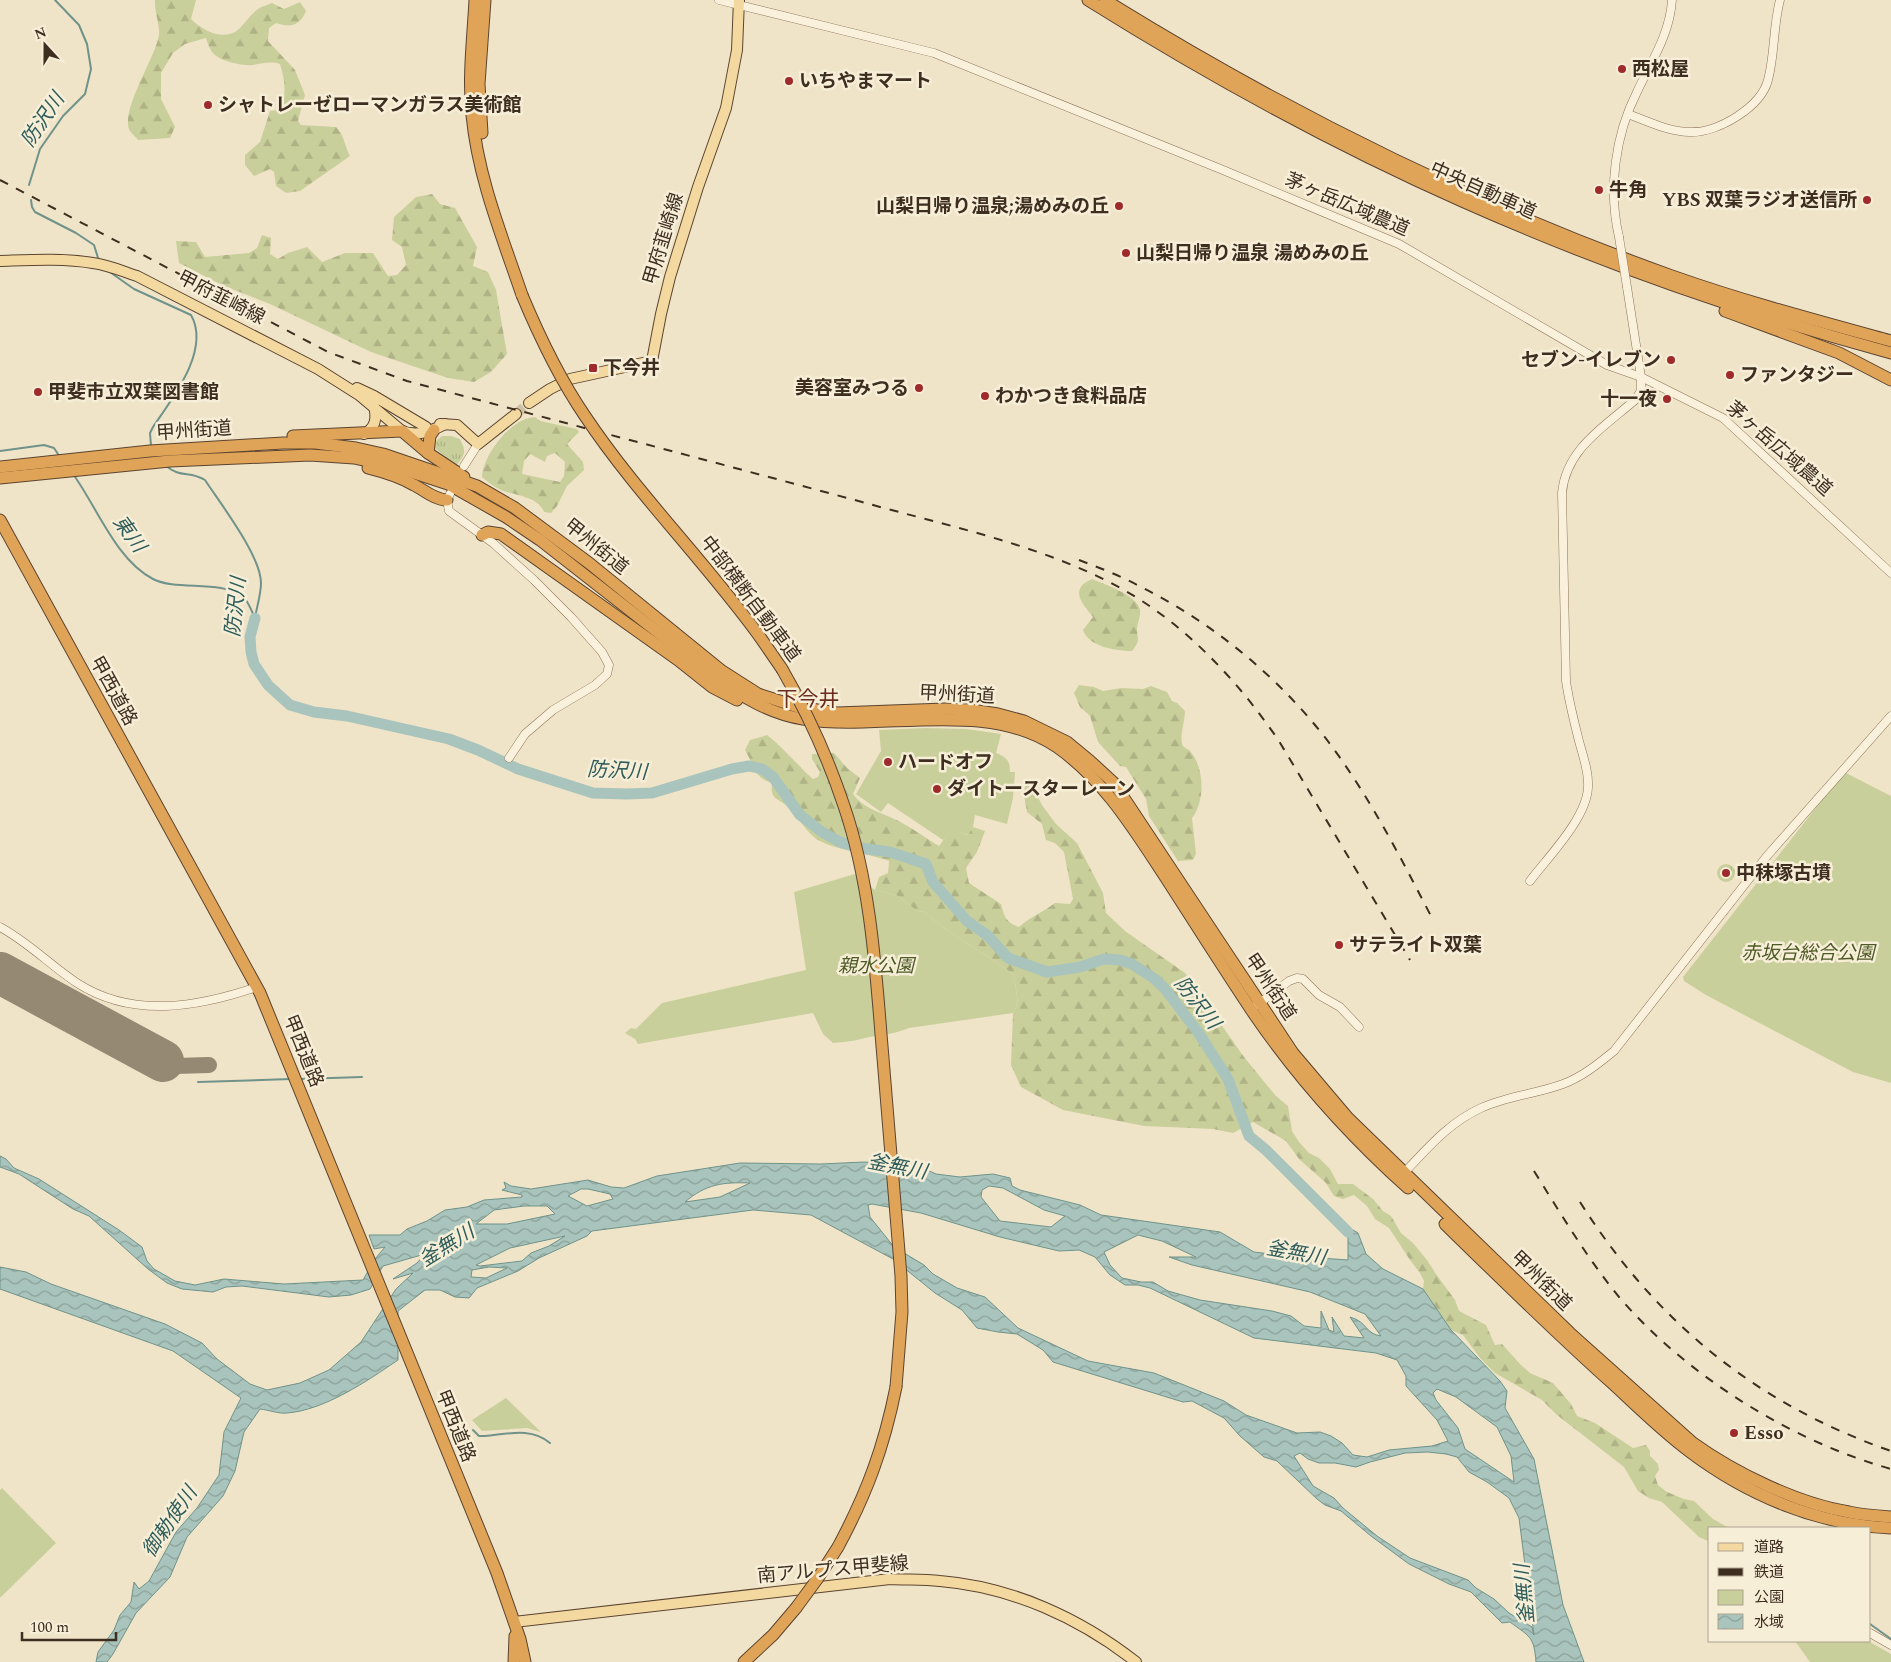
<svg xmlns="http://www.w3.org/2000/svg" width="1891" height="1662" viewBox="0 0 1891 1662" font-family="Spectral,'Noto Sans JP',serif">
  <defs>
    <pattern id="grass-tufts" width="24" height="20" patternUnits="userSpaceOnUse" patternTransform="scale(1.25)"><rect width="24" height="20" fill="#c9cf9b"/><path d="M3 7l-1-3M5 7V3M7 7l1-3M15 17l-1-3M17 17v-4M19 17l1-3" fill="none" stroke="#aeb285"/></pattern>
    <pattern id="forest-firs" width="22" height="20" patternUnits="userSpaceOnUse" patternTransform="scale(1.25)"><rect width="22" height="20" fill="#c9cf9b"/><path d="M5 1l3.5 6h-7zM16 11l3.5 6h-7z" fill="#aeb285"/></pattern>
    <pattern id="water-waves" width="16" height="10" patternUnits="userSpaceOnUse" patternTransform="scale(1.25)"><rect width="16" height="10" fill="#a9c4bc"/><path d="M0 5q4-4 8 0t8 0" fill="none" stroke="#8ba098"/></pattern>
  </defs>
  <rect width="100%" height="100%" fill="#f0e4c8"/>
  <!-- grass -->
  <g fill="url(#grass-tufts)">
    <path d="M442 436H451L460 439C467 453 465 454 456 466L435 448V442Z"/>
    <circle cx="1726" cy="873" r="9"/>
  </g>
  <!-- forest -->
  <g fill="url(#forest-firs)" fill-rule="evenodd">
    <path d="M155 0H196L191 19C203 31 224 42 239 29 245 23 251 14 258 9 262 6 268 5 272 3L284 9 300 2 306 11C300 26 290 28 276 23L269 28 268 41 295 70 305 95 298 121 301 125 336 127C345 136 344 145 350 156L300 191 286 193 276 186 274 172 270 169 254 176 245 165V155L260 142 270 111 280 110C287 93 285 81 280 64 270 61 263 63 253 65 243 66 223 62 215 55 210 51 208 44 206 38L185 44 173 53 161 73V99L175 127 170 138 138 140C136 137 132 134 130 131 119 112 155 59 159 35 160 23 154 12 155 0Z"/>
    <polygon points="432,194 440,204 455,208 477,247 473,266 488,272 496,290 507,354 491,372 474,382 448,378 371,352 270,304 222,285 179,263 176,241 196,242 205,257 249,253 257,248 262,235 271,238 270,254 278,259 288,253 307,247 322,262 345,253 373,253 388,276 397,275 406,265 402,247 392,240 394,217 416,197"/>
    <path d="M535 417 540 421 577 429 579 432 567 444 583 462 584 470 567 486 557 506 551 513 544 512C537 495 513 496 499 489 493 486 487 481 482 477 483 457 504 429 523 420 526 418 531 418 535 417ZM555 453 565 462 564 476 560 482 522 474 524 461 530 454 545 462 547 456Z"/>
    <path d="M1092 579C1106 585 1137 595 1140 610 1141 617 1137 623 1137 630 1138 641 1140 641 1132 651 1116 651 1089 647 1083 630L1093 617C1083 604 1068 589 1092 579Z"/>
    <path d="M1079 685 1094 687 1103 691 1121 688 1143 689 1151 686 1167 692 1172 701 1177 703 1185 711C1185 721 1180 734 1182 743 1183 748 1187 748 1190 751 1205 768 1205 802 1192 818L1196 854 1193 860 1178 861 1149 816 1146 799 1126 767 1120 766 1098 742 1090 716 1080 707 1074 693Z"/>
    <path d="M767 735C784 748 797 765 813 779L818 777 820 772 812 759V754L834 753 847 768 860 778 853 794C862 807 879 812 892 818 908 825 924 837 939 846L952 828 967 835 973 827 985 831 977 852 966 868 969 883 1001 904C1004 916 1006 923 1019 927 1030 917 1043 912 1055 903L1070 904 1073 899 1064 852 1055 843 1046 840 1042 824 1027 812 1024 796 1025 786 1031 784 1042 805 1056 824 1077 843 1103 893 1106 913 1125 931 1185 973 1244 1057 1276 1096 1288 1106 1292 1131 1299 1142 1309 1153 1319 1158 1330 1169 1338 1184H1353L1373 1199 1383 1211 1391 1216 1401 1233 1413 1243 1427 1260 1436 1274 1455 1300 1459 1311 1486 1325 1495 1345 1502 1344 1520 1364 1530 1373 1553 1383 1571 1404 1577 1416 1595 1423 1633 1448 1646 1445 1650 1451V1456L1658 1464 1659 1470 1655 1476 1658 1485 1667 1492 1684 1499 1694 1501 1713 1519 1729 1528H1710V1542L1699 1537 1662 1502 1649 1498 1638 1491 1624 1467 1557 1415 1542 1400 1495 1373 1480 1358 1463 1335 1451 1330 1423 1289 1424 1281 1420 1273 1410 1260 1389 1228 1375 1219 1367 1206 1354 1195 1343 1199 1334 1196 1326 1183 1299 1159 1286 1141 1253 1122 1233 1133 1213 1129 1144 1126 1063 1110 1021 1087 1011 1065 1013 1013 1018 1004 1014 975C985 952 951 937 924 911L918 912 898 896 875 890 879 877 888 873 889 861C868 853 832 850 815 838 804 829 797 815 787 806 777 797 770 800 772 783 754 778 754 765 745 750L750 740Z"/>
  </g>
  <!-- park -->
  <g fill="#c9cf9b">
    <path d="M925 728 966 729 1001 734 996 753C1006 757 1010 760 1010 772H1015L1013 798 1007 824 975 815 973 827 968 835 952 829 943 840 888 803 881 812 856 794 881 751 879 730Z"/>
    <polygon points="1844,772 1891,796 1891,1083 1853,1072 1706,995 1684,981 1683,977"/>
    <path d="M855 874 875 890 898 896 918 912 924 911C951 937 985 952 1014 975L1018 1004 1013 1013 909 1028C892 1035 882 1034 865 1038 854 1041 845 1042 833 1043L823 1034 813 1013 638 1044 635 1039 625 1033 631 1028 636 1029 662 1003 806 970 794 892Z"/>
    <polygon points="506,1398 541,1432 527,1428 482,1431 472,1420"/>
    <polygon points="2,1488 56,1543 0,1598 0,1490"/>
    <polygon points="1795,1641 1868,1641 1891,1654 1891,1662 1810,1662"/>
  </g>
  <!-- water -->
  <path fill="url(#water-waves)" stroke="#6f938a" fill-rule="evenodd" d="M0 1156 6 1159 14 1168 39 1179 119 1230 142 1247 147 1261 154 1269 175 1281 195 1285 224 1279 284 1284 363 1280 375 1259 385 1247 374 1249 369 1235H400L407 1229 427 1221 445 1210 467 1207 484 1200 522 1197V1195L502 1190 506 1188 504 1182 511 1186 531 1189 588 1180 611 1187 624 1188 657 1176 740 1163 821 1164 864 1162 914 1164 936 1174 960 1177 993 1174 1010 1178 1012 1186 1020 1190 1080 1205 1101 1215 1220 1232 1254 1252 1271 1254 1290 1249 1320 1258 1348 1260V1238L1338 1221 1358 1233 1366 1254 1383 1269 1423 1289 1451 1330 1500 1381 1507 1391 1505 1408 1534 1459 1563 1605 1584 1662H1536C1534 1636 1530 1637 1510 1622L1502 1623 1471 1592 1449 1584 1409 1564 1371 1536 1341 1511 1325 1505 1317 1499 1277 1461 1264 1457 1240 1436 1224 1418 1192 1401 1183 1402 1053 1362 1043 1350 1017 1334 998 1332 977 1328 962 1310 935 1293 893 1259 811 1215 753 1210 592 1231 587 1236 539 1258 518 1271 477 1288 469 1298 455 1297 440 1290H425L398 1311V1360C367 1381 325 1410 287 1413 279 1414 269 1410 260 1409L244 1432 235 1471 223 1496 187 1537 170 1577 136 1613 113 1654 107 1662H96L98 1652 114 1630 120 1615 131 1602 134 1582 139 1589 149 1581 176 1532 197 1508 219 1475 224 1432 241 1398 173 1351 0 1289V1267L26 1272 51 1284 165 1324 202 1343 217 1359 250 1384 267 1390 300 1383 329 1370 361 1342 396 1289 413 1273 393 1279 417 1263 425 1254 383 1266 370 1289 351 1295 329 1297 242 1286 226 1287 213 1292 182 1289 167 1283 148 1269 89 1216 73 1209 19 1174 0 1167ZM750 1183 720 1197 685 1202C706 1184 723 1182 750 1183ZM989 1186 1003 1188 1044 1210 1065 1216 1051 1227 1000 1221 981 1197 982 1190ZM581 1189H588L610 1194 613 1199 587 1206 568 1196ZM872 1204 921 1213 1000 1237 1059 1251 1079 1250 1095 1257 1110 1275 1125 1285H1138L1150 1288 1254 1338 1376 1353 1397 1360 1406 1376V1386L1437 1420 1448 1441 1432 1446 1389 1450 1367 1457 1353 1455 1342 1443 1331 1436 1320 1432 1297 1433 1246 1415 1224 1401 1154 1373 1088 1361 1018 1328 985 1297 957 1288 933 1274 924 1265 894 1247 870 1217 868 1205ZM524 1206H547L555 1214 507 1224H476L494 1210ZM1138 1235 1162 1241 1196 1257H1169L1192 1265 1310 1292 1365 1314 1381 1336C1365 1334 1368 1322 1350 1317L1364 1338 1344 1336 1332 1317 1334 1332 1329 1330 1321 1311V1328L1304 1326 1291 1316 1272 1311 1200 1300 1168 1291 1153 1282H1141L1122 1278 1110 1265 1104 1252ZM565 1236 549 1246 531 1253 522 1261 480 1266 476 1265 510 1248ZM489 1267 507 1268 486 1278 471 1277 472 1270ZM1437 1389 1456 1397 1497 1427 1511 1456 1514 1482 1465 1449 1458 1428 1436 1400 1433 1393ZM1428 1452 1446 1454 1457 1457 1469 1472 1487 1482 1509 1498 1519 1518 1534 1635 1532 1627 1509 1613 1494 1599 1476 1588 1468 1580 1410 1558 1377 1536 1343 1508 1334 1498 1313 1486 1294 1456 1300 1453 1308 1459 1319 1463H1335L1356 1467 1370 1462 1405 1453Z"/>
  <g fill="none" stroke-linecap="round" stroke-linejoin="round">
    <!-- stream -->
    <g stroke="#6f938a" stroke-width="2">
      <polyline points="29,185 40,149 63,116 85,94 91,69 87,44 79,25 55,0"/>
      <polyline points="31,200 32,207 35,212 76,233 94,245 99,261"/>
      <path d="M107 270 134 289 191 315C211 350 172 399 153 427L150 433 151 446"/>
      <polyline points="0,451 44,445 54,448 60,457"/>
      <path d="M165 465C181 479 189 470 205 480 220 503 261 556 261 583 261 594 257 606 255 618"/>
      <path d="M73 474C97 507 116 560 153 579 176 591 221 580 242 596 248 600 251 610 254 616"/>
      <polyline points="300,1079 362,1077"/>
      <polyline points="198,1082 291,1079"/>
      <path d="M473 1430 479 1436H485C508 1434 531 1427 550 1443"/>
      <polyline points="1870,1624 1891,1639"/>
    </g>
    <!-- river -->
    <polyline stroke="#a9c4bc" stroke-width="11" points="255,618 250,637 251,652 254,664 268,685 290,705 314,712 347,716 449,739 478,750 518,769 593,793 627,794 652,793 732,769 749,766 762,769 773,777 800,815 822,832 840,842 860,848 890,852 926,864 933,882 967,921 987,935 1008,958 1047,972 1080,967 1104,959 1120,960 1132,964 1155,979 1165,989 1198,1032 1228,1079 1249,1136 1266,1150 1348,1232"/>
    <!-- taxiway -->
    <polyline stroke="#968974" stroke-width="16" points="163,1061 174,1066 209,1065"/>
    <!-- runway -->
    <polyline stroke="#968974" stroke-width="42" points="0,973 163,1061"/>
    <!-- major-tunnel -->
    <polyline stroke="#ccc0a6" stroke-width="10" stroke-dasharray="10 5" stroke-linecap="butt" points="516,414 529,403"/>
    <defs>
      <g id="minor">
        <polyline points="719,0 934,53 1223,170 1399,244 1607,365 1641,377 1723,418 1891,573"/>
        <path d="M1628 114C1647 121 1669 132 1690 132 1718 133 1761 107 1768 80 1775 54 1773 26 1780 0"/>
        <path d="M1619 237C1608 190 1615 135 1637 92 1651 62 1670 34 1672 0"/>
        <polyline points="464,466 478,444"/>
        <polyline points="450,494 447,500 449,511 493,543 534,580 571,617 602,652 609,665 607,674 595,685 553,710 525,734 509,758"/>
        <path d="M1530 881C1548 857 1587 818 1588 787 1589 772 1583 756 1579 741 1574 721 1569 702 1566 681L1562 493C1566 449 1604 427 1635 400L1641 391V377L1627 287"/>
        <path d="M0 927C28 942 50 965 77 983 133 1019 198 1007 257 987"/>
        <polyline points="1257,1005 1289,981 1297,978 1303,979 1319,995 1340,1007 1359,1027"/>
        <path d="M1402 1175C1427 1149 1448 1123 1481 1108 1507 1096 1536 1094 1563 1084 1582 1077 1598 1064 1614 1051L1767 856 1891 716"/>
        <polyline points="1870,1633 1891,1645"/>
      </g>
      <g id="major">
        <path d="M0 261C31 260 62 258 93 263 108 265 122 271 137 276L318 369 359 395 402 431C417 437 432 431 445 424"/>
        <polyline points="357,388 374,396 426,427"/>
        <polyline points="529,403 550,389 570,379 652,361 661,314 670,277 698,187 726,108 737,50 739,0"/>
        <polyline points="440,424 457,425 478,444 516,414"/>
        <path d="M364 434C376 428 377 418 374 406"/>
        <path d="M514 1622 890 1579C906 1580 923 1579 940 1581 1012 1587 1080 1618 1136 1662"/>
      </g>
      <g id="highway">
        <path d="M475 0C473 38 468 77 472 115 478 178 502 236 522 295"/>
        <path d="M1088 0C1208 75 1333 144 1462 201 1601 263 1744 313 1891 353"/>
        <path d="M1105 0C1284 111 1473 205 1672 276 1743 301 1818 321 1891 341"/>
        <polyline points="482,133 479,84 485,0"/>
        <polyline points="1725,311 1839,353 1891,380"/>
        <polyline points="293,436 402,431 428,453 464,477"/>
        <polyline points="428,453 430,436 434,430"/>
        <path d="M0 467 150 451 283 443H315L356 448 383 454 477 486 515 508 589 563 722 671 758 694 798 707 837 713 945 709 972 710 998 714 1024 721 1067 742 1090 761 1114 783 1293 1053 1348 1118 1570 1333 1693 1443C1735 1473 1798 1504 1849 1512 1863 1515 1877 1516 1891 1517"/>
        <path d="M368 468C384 472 400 477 414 485 424 490 435 500 447 500"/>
        <path d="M0 478 170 461 310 455 354 458 399 468 448 484 506 517 540 540 715 677C741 696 770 714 803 719 884 732 985 698 1057 747 1104 780 1133 828 1164 875 1193 920 1222 966 1252 1011 1297 1077 1349 1135 1408 1188"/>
        <polyline points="0,520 260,993 497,1573 520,1639 525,1662"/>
        <polyline points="482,535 488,532 501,534 678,660 712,687 737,700"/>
        <polyline points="760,637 782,669"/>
        <path d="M1445 1224C1500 1278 1555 1332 1612 1383 1637 1406 1662 1431 1689 1451 1747 1495 1818 1525 1891 1528"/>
        <path d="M838 1547C867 1493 884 1447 896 1387"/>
        <polyline points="514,1662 515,1636"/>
        <polyline points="744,1662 773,1635 796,1608"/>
      </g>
    </defs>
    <!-- minor casing -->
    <use href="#minor" stroke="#8d765c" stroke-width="9"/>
    <!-- major casing -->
    <use href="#major" stroke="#5b4430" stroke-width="12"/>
    <!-- highway casing -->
    <use href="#highway" stroke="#5b4430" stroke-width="13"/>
    <!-- minor -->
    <use href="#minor" stroke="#faf1dc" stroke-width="8"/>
    <!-- major -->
    <use href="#major" stroke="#f3d9a0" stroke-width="10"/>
    <!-- highway -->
    <use href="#highway" stroke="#e0a458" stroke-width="11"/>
    <!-- rail -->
    <g stroke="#3d2e20" stroke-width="2" stroke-dasharray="9 9" stroke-linecap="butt">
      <path d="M0 180 328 352 407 381C558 421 710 461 862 502 948 526 1046 546 1124 590 1187 626 1238 681 1279 741L1410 960"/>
      <path d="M1079 560C1100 568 1121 576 1141 587 1225 629 1300 695 1351 774 1381 819 1406 868 1431 916"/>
      <path d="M1534 1171C1561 1214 1587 1258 1619 1297 1687 1376 1791 1441 1891 1469"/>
      <path d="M1580 1202C1656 1322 1756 1404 1891 1451"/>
    </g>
    <defs>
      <polyline id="minor-bridge" points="1619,237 1627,287"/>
      <g id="highway-bridge">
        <path d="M522 295C540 338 559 378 585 416 637 494 705 561 760 637"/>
        <path d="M782 669C807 712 828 758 844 806 869 879 875 958 881 1034 888 1115 894 1195 901 1276L902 1312 896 1387"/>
        <polyline points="796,1608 818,1578 838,1547"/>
      </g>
    </defs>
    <!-- minor-bridge casing -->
    <use href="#minor-bridge" stroke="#8d765c" stroke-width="9" stroke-linecap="butt"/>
    <!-- highway-bridge casing -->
    <use href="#highway-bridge" stroke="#5b4430" stroke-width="13" stroke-linecap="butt"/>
    <!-- minor-bridge -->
    <use href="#minor-bridge" stroke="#faf1dc" stroke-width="8"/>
    <!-- highway-bridge -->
    <use href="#highway-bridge" stroke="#e0a458" stroke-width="11"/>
  </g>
  <!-- markers -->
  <g fill="#9e2a2b" stroke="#f7eed8" stroke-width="2">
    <circle cx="1622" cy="69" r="5"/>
    <circle cx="789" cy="81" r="5"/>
    <circle cx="208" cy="105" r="5"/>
    <circle cx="1599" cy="190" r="5"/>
    <circle cx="1867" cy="200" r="5"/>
    <circle cx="1119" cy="206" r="5"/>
    <circle cx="1126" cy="253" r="5"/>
    <circle cx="1671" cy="360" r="5"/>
    <rect x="588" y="363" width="10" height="10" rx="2.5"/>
    <circle cx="1730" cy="375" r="5"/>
    <circle cx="919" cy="388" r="5"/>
    <circle cx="38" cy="392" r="5"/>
    <circle cx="985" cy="396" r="5"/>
    <circle cx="1667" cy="399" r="5"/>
    <circle cx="888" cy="762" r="5"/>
    <circle cx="937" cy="789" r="5"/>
    <circle cx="1726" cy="873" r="5"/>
    <circle cx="1339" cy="945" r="5"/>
    <circle cx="1734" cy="1433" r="5"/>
  </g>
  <g text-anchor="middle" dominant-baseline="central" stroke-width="5" stroke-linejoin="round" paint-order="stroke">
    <!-- poi labels -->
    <g font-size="19" font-weight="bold" fill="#3d2e20" stroke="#f7eed8" text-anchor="start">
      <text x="1632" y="69">西松屋</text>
      <text x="799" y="81">いちやまマート</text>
      <text x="218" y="105">シャトレーゼローマンガラス美術館</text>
      <text x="1609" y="190">牛角</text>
      <text x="1857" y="200" text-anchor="end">YBS 双葉ラジオ送信所</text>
      <text x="1109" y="206" text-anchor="end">山梨日帰り温泉;湯めみの丘</text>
      <text x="1136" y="253">山梨日帰り温泉 湯めみの丘</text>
      <text x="1661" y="360" text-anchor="end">セブン-イレブン</text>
      <text x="603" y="368">下今井</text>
      <text x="1740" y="375">ファンタジー</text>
      <text x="909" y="388" text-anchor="end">美容室みつる</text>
      <text x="48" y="392">甲斐市立双葉図書館</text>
      <text x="995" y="396">わかつき食料品店</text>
      <text x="1657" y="399" text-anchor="end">十一夜</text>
      <text x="898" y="762">ハードオフ</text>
      <text x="947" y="789">ダイトースターレーン</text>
      <text x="1736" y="873">中秣塚古墳</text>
      <text x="1349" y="945">サテライト双葉</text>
      <text x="1744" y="1433">Esso</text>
    </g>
    <!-- street labels -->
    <g font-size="19" fill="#3d2e20" stroke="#f7eed8">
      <text transform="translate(1483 191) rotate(24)">中央自動車道</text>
      <text transform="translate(1347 205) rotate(23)">茅ヶ岳広域農道</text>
      <text transform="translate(664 239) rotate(-73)">甲府韮崎線</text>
      <text transform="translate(221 298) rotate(27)">甲府韮崎線</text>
      <text transform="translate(194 431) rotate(-4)">甲州街道</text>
      <text transform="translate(1779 449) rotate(41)">茅ヶ岳広域農道</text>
      <text transform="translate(596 547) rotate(39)">甲州街道</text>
      <text transform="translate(750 599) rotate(53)">中部横断自動車道</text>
      <text transform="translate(113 691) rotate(61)">甲西道路</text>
      <text transform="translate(957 695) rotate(3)">甲州街道</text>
      <text transform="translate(1270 987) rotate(56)">甲州街道</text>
      <text transform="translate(303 1051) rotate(68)">甲西道路</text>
      <text transform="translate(1541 1281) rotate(44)">甲州街道</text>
      <text transform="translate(455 1426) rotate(68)">甲西道路</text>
      <text transform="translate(833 1570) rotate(-5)">南アルプス甲斐線</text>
    </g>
    <!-- park labels -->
    <g font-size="19" font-style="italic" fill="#4d5a26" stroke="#f7eed8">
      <text x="1808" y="953">赤坂台総合公園</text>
      <text x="876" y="966">親水公園</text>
    </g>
    <!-- water labels -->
    <g font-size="20" font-style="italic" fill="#2f5d5a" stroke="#f7eed8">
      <text transform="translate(43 120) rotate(-56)">防沢川</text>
      <text transform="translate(129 534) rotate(54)">東川</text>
      <text transform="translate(236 607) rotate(-84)">防沢川</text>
      <text transform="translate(617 771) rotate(3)">防沢川</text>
      <text transform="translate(1197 1003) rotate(52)">防沢川</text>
      <text transform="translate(897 1167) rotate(11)">釜無川</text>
      <text transform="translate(447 1246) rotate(-32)">釜無川</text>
      <text transform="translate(1296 1253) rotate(10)">釜無川</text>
      <text transform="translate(170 1522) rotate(-56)">御勅使川</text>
      <text transform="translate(1525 1594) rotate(-95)">釜無川</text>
    </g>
    <!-- quarter labels -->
    <g font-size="21" fill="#6b2e1e" stroke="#f7eed8">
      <text x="808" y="700">下今井</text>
    </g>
  </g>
  <!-- legend -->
  <rect x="1708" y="1527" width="162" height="115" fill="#f7eed8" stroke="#ada18e"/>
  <rect x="1718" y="1543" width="25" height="8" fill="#f3d9a0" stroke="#ada18e"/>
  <text x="1754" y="1552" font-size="15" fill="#3d2e20">道路</text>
  <rect x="1718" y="1568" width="25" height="8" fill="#3d2e20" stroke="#ada18e"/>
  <text x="1754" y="1577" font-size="15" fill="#3d2e20">鉄道</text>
  <rect x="1718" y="1590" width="25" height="15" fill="#c9cf9b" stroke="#ada18e"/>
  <text x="1754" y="1602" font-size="15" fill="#3d2e20">公園</text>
  <rect x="1718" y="1614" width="25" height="15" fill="url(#water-waves)" stroke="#ada18e"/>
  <text x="1754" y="1627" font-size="15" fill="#3d2e20">水域</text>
  <!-- north arrow -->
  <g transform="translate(45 45) rotate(339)" stroke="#f7eed8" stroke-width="4" paint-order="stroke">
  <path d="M0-4L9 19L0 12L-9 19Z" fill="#3d2e20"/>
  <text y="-8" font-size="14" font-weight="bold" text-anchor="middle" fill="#3d2e20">N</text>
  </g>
  <!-- scale -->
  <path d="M22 1632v8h94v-8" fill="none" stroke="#3d2e20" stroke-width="2.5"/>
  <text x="30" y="1632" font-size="15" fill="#3d2e20" stroke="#f7eed8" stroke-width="4" paint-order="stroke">100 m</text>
</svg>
